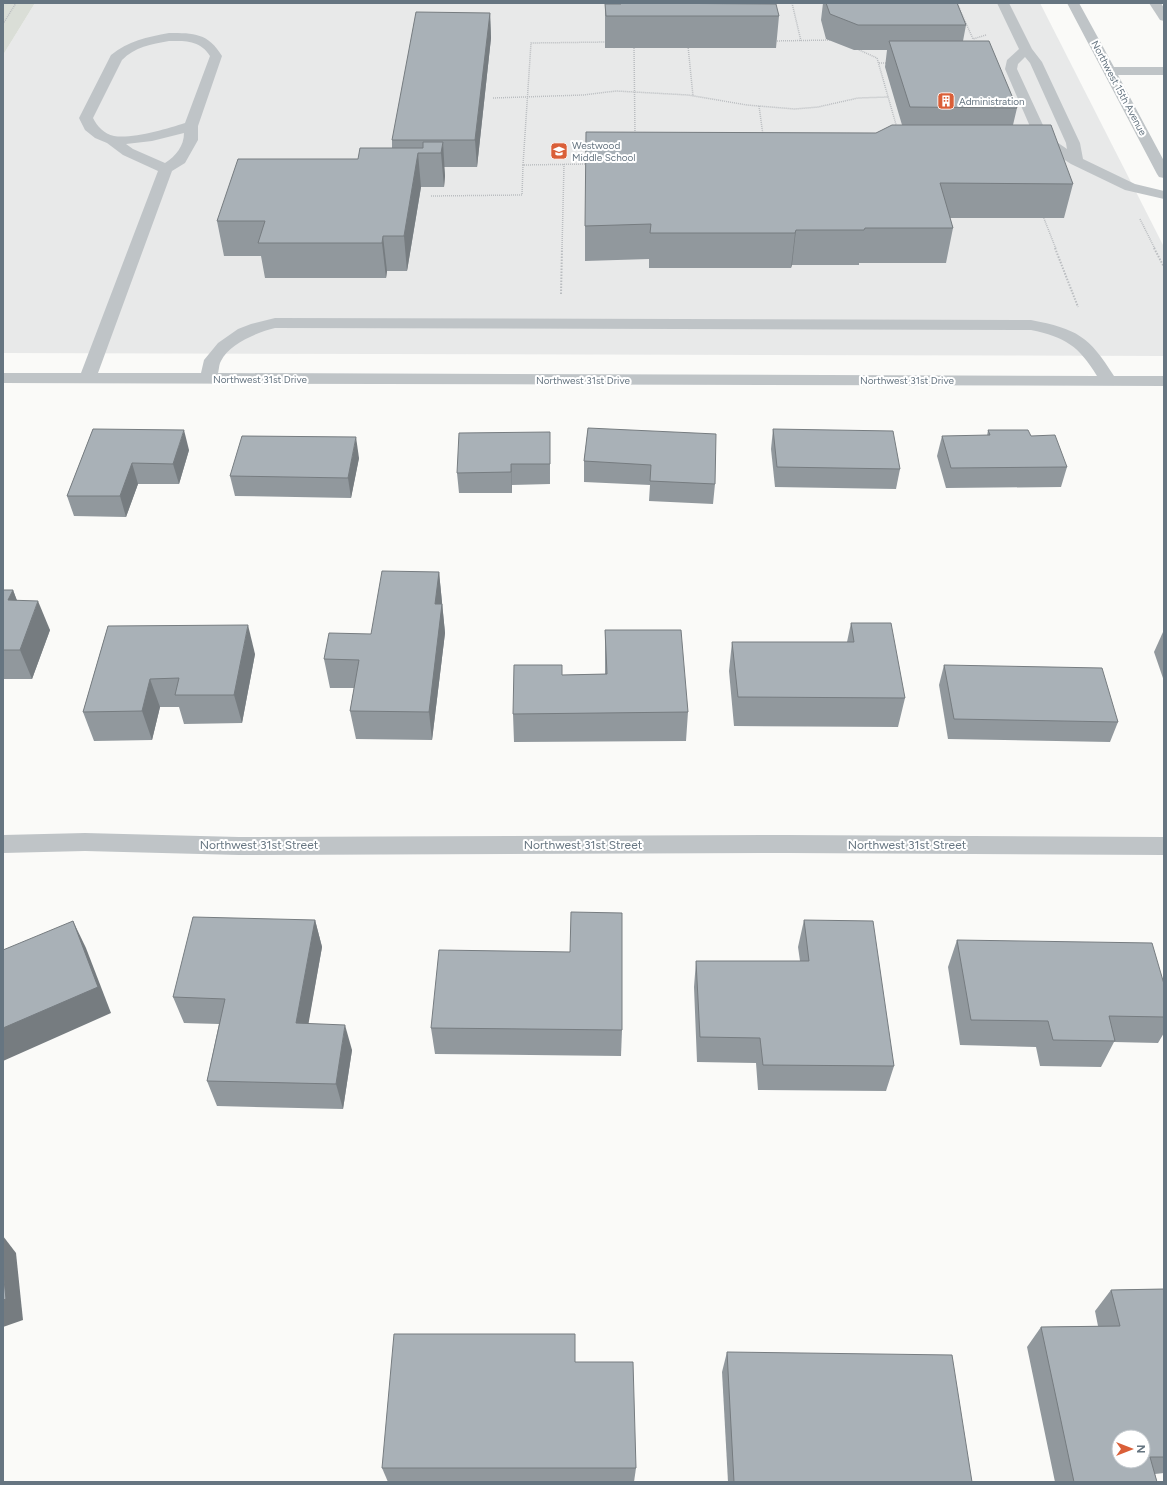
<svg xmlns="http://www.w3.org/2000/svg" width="1167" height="1485" viewBox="0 0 1167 1485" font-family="Figtree,sans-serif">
  <rect width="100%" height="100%" fill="#fafaf8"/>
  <!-- built -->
  <polygon fill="#e8e9e9" points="35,3 1040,3 1164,247 1164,356 3,353 3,55"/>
  <!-- green -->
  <polygon fill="#daded7" points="3,3 35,3 3,55"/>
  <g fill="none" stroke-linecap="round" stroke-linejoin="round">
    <!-- path-far1 -->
    <g stroke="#babdc0" stroke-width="1.5" stroke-dasharray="1 1" stroke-linecap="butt">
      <polyline points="792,3 801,41"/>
      <polyline points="957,3 973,39 986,35"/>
      <polyline points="3,24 16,3"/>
      <polyline points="773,41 832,40"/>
      <polyline points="634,46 635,135"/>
      <polyline points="688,46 693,96"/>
      <polyline points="857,49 877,58 897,128"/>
      <polyline points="879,63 888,63"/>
      <polyline points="493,98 583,95 616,91 688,95 747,105 795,109 818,107 858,98 888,97"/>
      <polyline points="759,106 763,135"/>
      <polyline points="523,165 531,43 608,42"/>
      <polyline points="431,196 522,195 523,165 589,164"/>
      <polyline points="1043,216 1056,249"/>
      <polyline points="1140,219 1155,249"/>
      <polyline points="562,249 564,164"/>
    </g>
    <!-- path -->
    <g stroke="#babdc0" stroke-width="2" stroke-dasharray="1.5 1.5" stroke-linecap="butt">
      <polyline points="1055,248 1078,307"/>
      <polyline points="1154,248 1164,267"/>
      <polyline points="561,294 562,248"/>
    </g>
    <!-- minor -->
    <g fill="#bfc4c7" fill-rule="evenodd">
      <path d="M997 3H1009L1032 49 1042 62 1080 143 1083 159 1135 184 1164 191V199L1125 190 1071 164 1043 146 1035 138 1005 69 1007 60 1019 49ZM1025 57 1030 63 1066 143 1067 149 1048 136 1017 69 1018 64Z"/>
      <polygon points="1067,3 1079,3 1114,67 1164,67 1164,75 1118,75 1164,161 1164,178 1159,177 1157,174"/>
      <polygon points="1149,3 1161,3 1164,8 1164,21 1160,20"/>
      <path d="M169 33C194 33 208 33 222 56L198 126V140L185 163 172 171 98 373H201L204 360 218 343 238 329 251 324 275 318 1031 320C1077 329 1089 336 1114 376H1164V386L3 383V373H81L158 171 123 155 107 143 95 138 85 130 79 118 111 55C128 41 147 37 169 33ZM169 41C185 41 200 40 210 56L185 123C167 129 132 139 114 136 104 134 97 126 93 118L122 60C135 47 151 44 169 41ZM184 133C184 146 176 156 165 163L133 149 126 144 152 141ZM275 328 1031 330C1065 337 1079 346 1097 376L218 373C219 370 219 364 221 361 229 344 258 332 275 328Z"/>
      <polygon points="85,833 239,837 787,835 1164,837 1164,855 787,853 239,855 85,851 3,853 3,835"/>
    </g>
  </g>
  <!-- wall -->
  <g fill="#91989d">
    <polygon points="619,3 762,3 779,16 776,48 605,48 605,4 619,4"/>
    <polygon points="823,3 957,3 966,25 963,41 1017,108 1013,125 1073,184 1064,218 950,218 953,228 946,263 859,263 859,265 792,265 791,268 649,268 649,259 585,261 585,226 876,133 902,125 885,67 887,50 854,50 826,39 821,20"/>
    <polygon points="490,13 491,38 477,167 444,167 445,176 444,187 421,187 407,271 387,271 386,278 265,278 261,256 224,256 217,221 358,159 392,148 392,140"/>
    <polygon points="588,428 715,484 713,504 649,501 650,485 584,482 584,461"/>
    <polygon points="93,429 189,450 179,484 138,484 126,517 74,516 67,496"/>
    <polygon points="773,429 900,469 896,489 775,487 771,449"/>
    <polygon points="988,430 1031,436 1067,467 1061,487 946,488 937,456 942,436 987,436"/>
    <polygon points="550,432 550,484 512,485 512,493 459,493 457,473"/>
    <polygon points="359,458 351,498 235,496 230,476"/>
    <polygon points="439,572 445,633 432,740 356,739 350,711 354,688 330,688 324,659 371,634"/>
    <polygon points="3,590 13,590 17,601 50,630 32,679 3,679"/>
    <polygon points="851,623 905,698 898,727 734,726 729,671 732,642 847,642"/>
    <polygon points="108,626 255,654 242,723 184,724 179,707 160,707 152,740 94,741 83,712"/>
    <polygon points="605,630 688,712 686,741 514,742 513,714 562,675 605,674"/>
    <polygon points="1163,632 1164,632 1164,681 1154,652"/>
    <polygon points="944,665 1118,722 1110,742 948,739 939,685"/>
    <polygon points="315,920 322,947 308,1024 352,1050 343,1109 217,1106 207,1081 219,1024 184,1023 173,997"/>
    <polygon points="804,920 894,1066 886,1091 758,1090 756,1063 697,1062 694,987 696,961 800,961 798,947"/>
    <polygon points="957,940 1164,984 1164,1033 1158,1043 1114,1042 1101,1067 1040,1066 1036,1047 960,1045 948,967"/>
    <polygon points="570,952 622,1030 621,1056 435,1054 431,1028"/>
    <polygon points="1164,1289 1164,1473 1155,1474 1157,1482 1055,1482 1027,1347 1041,1327 1098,1326 1095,1311 1111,1290"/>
    <polygon points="727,1352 972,1482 728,1482 722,1372"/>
    <polygon points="575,1362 636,1468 634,1482 388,1482 382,1468"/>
  </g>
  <!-- shaded-wall -->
  <g fill="#767c80">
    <polygon points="490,13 491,38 477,167 475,140"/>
    <polygon points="443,142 445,176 444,187 441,153"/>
    <polygon points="418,153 421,187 407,271 404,236"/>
    <polygon points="796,230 792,265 791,268 795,233"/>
    <polygon points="383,236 387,271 386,278 382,243"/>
    <polygon points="184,430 189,450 179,484 173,464"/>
    <polygon points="356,437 359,458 351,498 348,478"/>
    <polygon points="132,463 138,484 126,517 120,496"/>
    <polygon points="511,464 512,485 512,493 511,472"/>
    <polygon points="439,572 445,633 432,740 429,712 435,604"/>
    <polygon points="13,590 24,619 8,600"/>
    <polygon points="38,601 50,630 32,679 20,650"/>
    <polygon points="248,625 255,654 242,723 234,695"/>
    <polygon points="150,679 160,707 152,740 142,711"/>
    <polygon points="315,920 322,947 304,1049 296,1023"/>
    <polygon points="73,921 86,948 111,1013 3,1061 3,1028"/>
    <polygon points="345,1025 352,1050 343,1109 336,1084"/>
    <polygon points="3,1236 16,1253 23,1320 3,1327"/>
  </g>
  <!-- building -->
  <g fill="#a9b1b7" stroke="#767c80" fill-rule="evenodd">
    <polygon points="621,3 776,4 779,16 606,16 605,4 621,4"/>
    <polygon points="826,3 957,3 966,25 858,25 830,14"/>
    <polygon points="416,12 490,13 475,140 392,140"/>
    <polygon points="889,41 989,41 1017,108 910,107"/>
    <polygon points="892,125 1051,125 1073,184 940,183 953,228 865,228 864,230 796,230 795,233 650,233 651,224 585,226 586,132 876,133"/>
    <polygon points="423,142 443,142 441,153 418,153 404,236 383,236 382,243 258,243 265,221 217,221 238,159 358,159 360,148 423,148"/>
    <polygon points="588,428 716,434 715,484 650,481 651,465 584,461"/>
    <polygon points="93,429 184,430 173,464 132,463 120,496 67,496"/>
    <polygon points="773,429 893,431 900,469 777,467"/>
    <polygon points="988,430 1028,430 1031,436 1055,435 1067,467 951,468 942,436 990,435"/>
    <polygon points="550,432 550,464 511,464 511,472 457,473 459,433"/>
    <polygon points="242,436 356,437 348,478 230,476"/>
    <polygon points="382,571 439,572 435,604 442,604 429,712 350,711 359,660 324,659 329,633 371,634"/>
    <polygon points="3,590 13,590 8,600 38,601 20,650 3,650"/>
    <polygon points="851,623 891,623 905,698 738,697 732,642 854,642"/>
    <polygon points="248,625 234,695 175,695 179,678 150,679 142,711 83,712 108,626"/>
    <polygon points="605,630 681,630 688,712 513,714 514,665 562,665 562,675 607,674"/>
    <polygon points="944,665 1102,668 1118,722 954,719"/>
    <polygon points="571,912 622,913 622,1030 431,1028 439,950 570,952"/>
    <polygon points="193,917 315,920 296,1023 345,1025 336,1084 207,1081 225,999 173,997"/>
    <polygon points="804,920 873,921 894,1066 763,1065 760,1038 700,1037 696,961 809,961"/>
    <polygon points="73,921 98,987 3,1028 3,950"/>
    <polygon points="957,940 1152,943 1164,984 1164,1017 1109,1016 1115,1041 1053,1040 1048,1021 971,1020"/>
    <polygon points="3,1270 6,1299 3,1300"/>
    <path d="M1164 1289V1457H1150L1157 1482H1074L1041 1327 1120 1326 1111 1290ZM1119 1437H1143V1461H1119Z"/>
    <polygon points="394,1334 575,1334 575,1362 633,1362 636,1468 382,1468"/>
    <polygon points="727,1352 952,1355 972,1482 734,1482"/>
  </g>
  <!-- icons -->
  <defs>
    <symbol id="building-square" viewBox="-11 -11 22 22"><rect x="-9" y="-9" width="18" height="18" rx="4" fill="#da5f38" stroke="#fff"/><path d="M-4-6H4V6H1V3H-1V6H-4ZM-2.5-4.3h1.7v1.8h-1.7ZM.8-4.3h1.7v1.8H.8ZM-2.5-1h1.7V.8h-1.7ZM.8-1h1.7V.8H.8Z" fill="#fff"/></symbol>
    <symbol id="school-square" viewBox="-11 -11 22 22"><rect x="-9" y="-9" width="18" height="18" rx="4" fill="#da5f38" stroke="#fff"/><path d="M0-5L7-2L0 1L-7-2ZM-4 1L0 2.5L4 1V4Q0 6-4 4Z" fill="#fff"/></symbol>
  </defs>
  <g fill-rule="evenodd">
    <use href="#building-square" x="936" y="91" width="20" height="20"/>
    <use href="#school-square" x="549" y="141" width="20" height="20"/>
  </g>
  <g text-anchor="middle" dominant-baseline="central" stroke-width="4" stroke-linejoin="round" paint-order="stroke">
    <!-- far-street labels -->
    <g font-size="10" fill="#667581" stroke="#fff">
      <text transform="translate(1119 88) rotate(62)">Northwest 15th Avenue</text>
      <text x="260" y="379">Northwest 31st Drive</text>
      <text x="583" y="380">Northwest 31st Drive</text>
      <text x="907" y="380">Northwest 31st Drive</text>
    </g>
    <!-- far-poi labels -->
    <g font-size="10" fill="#667581" stroke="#fff" text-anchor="start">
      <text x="959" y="101">Administration</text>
      <text x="572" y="145">Westwood<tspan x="572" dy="12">Middle School</tspan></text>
    </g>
    <!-- street labels -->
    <g font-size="12" fill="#667581" stroke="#fff">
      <text x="259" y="845">Northwest 31st Street</text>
      <text x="583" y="845">Northwest 31st Street</text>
      <text x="907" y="845">Northwest 31st Street</text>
    </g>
  </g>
  <!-- border -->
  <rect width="1167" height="1485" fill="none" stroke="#667581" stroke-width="8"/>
  <!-- north arrow -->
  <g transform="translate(1131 1449) rotate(90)"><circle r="19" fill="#ffffff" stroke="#c2c8cd"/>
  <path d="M0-3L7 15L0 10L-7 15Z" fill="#da5f38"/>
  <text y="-6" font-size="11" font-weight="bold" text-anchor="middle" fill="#667581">N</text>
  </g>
</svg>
